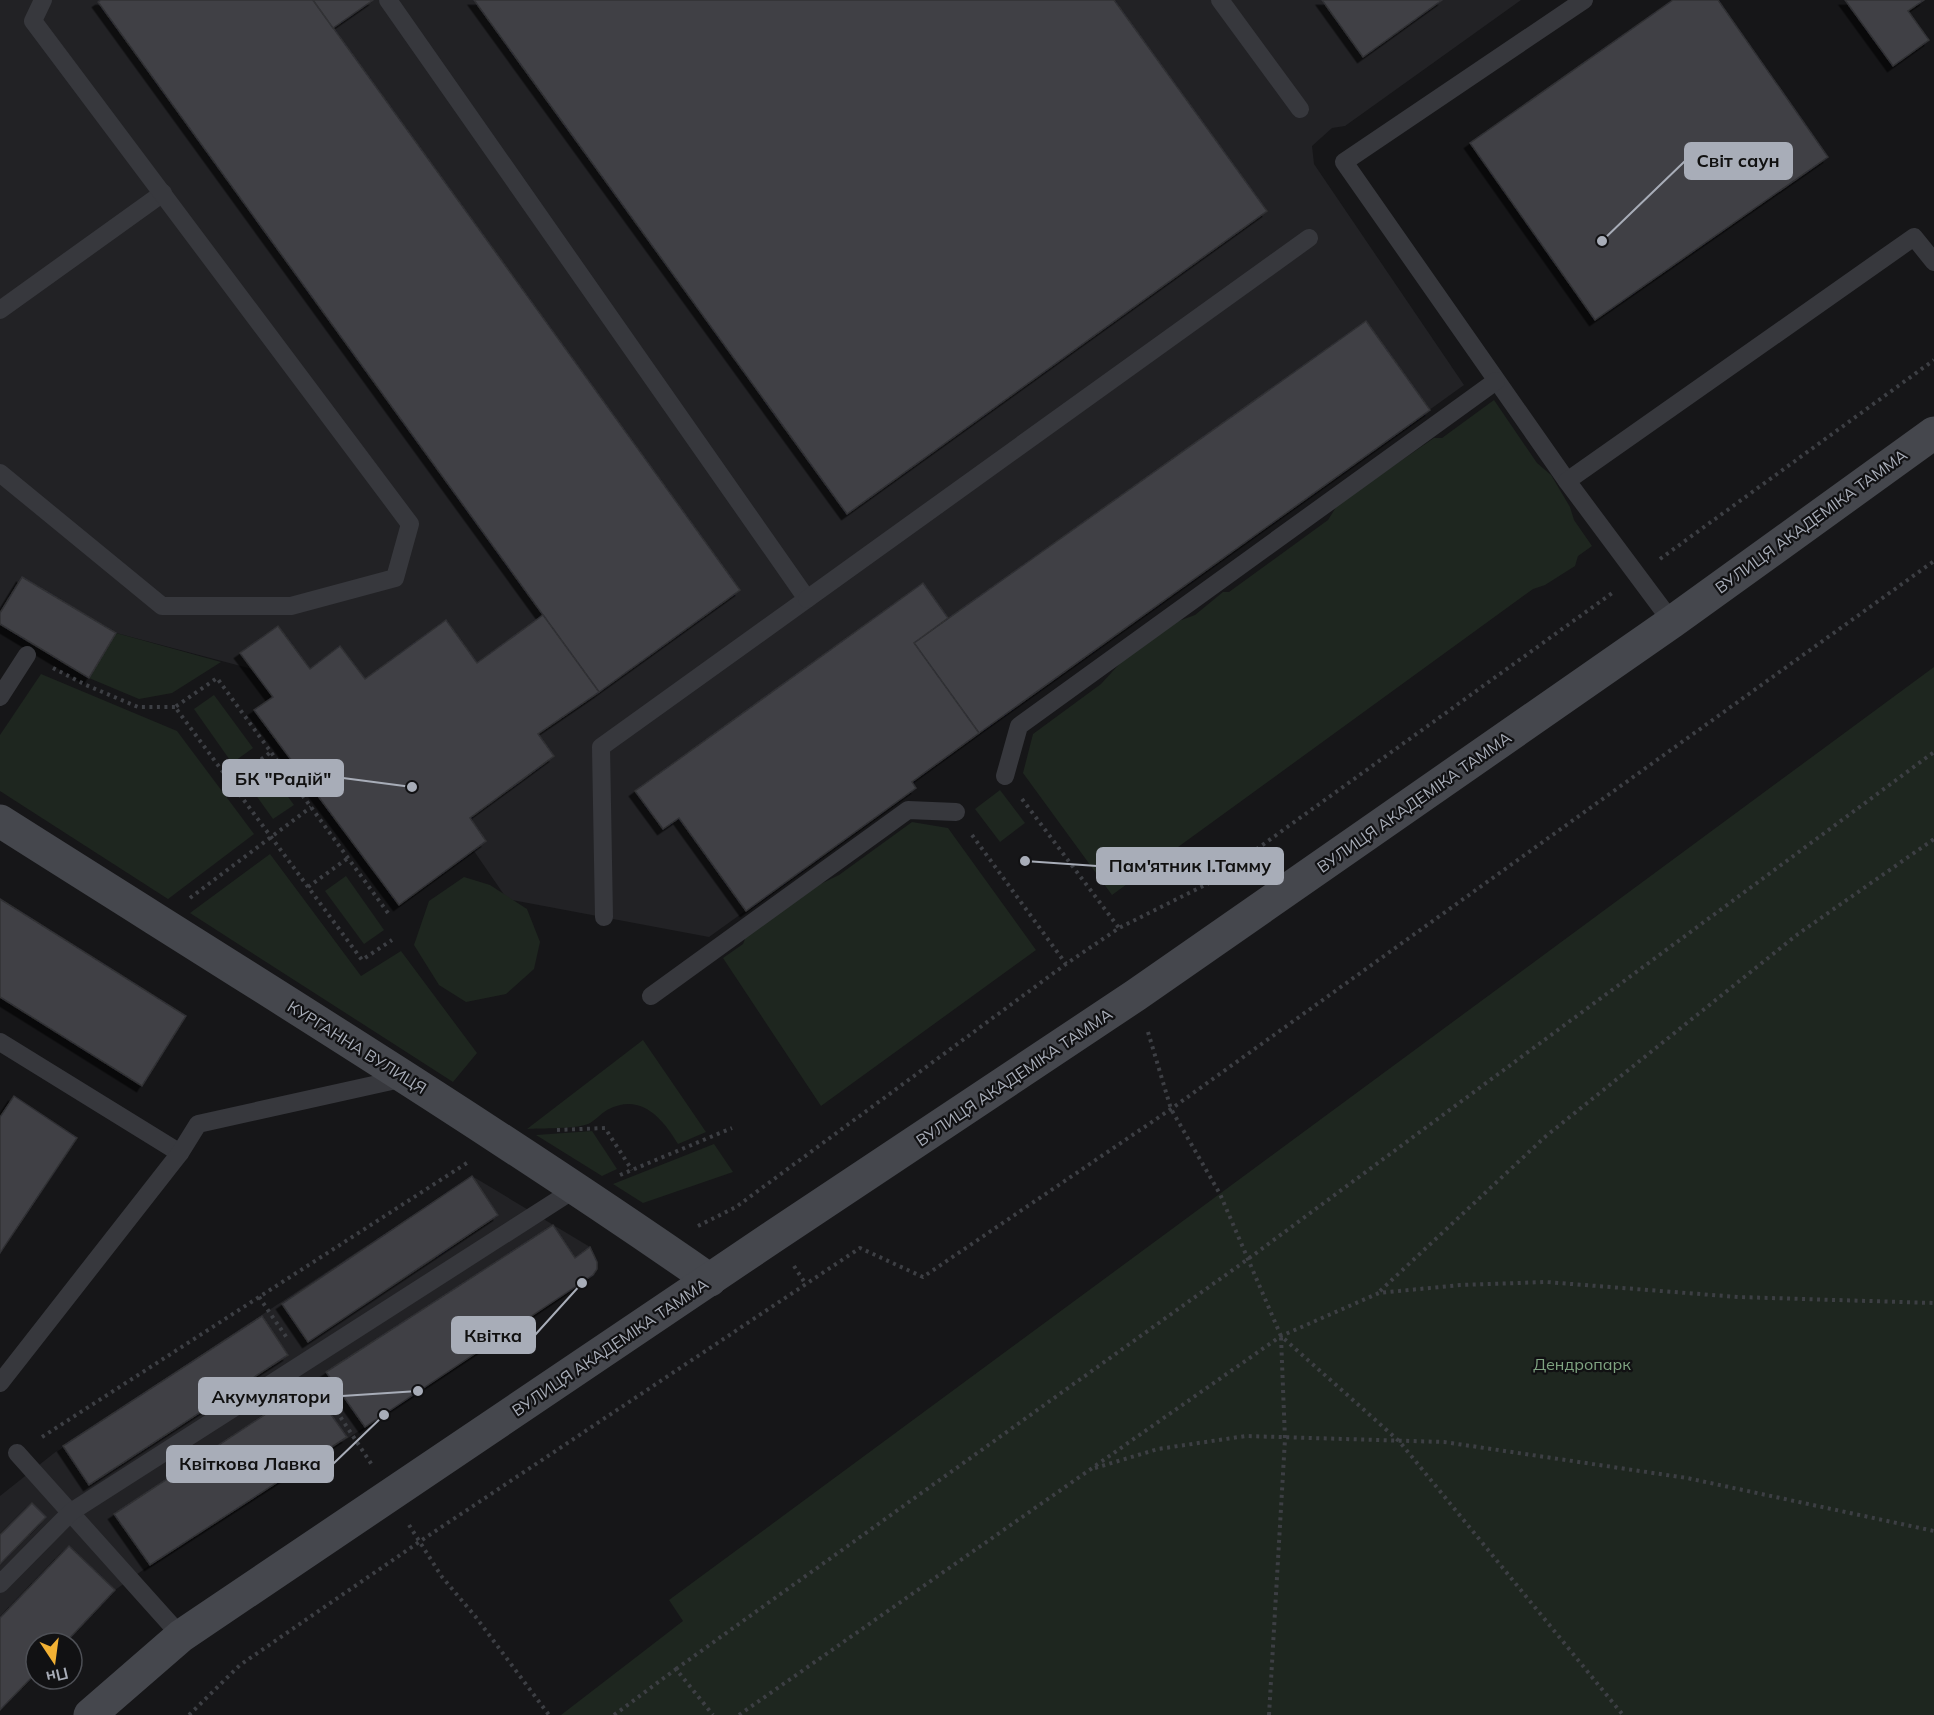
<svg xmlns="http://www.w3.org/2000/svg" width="1934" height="1715" viewBox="0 0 1934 1715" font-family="Mulish,sans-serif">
  <defs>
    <filter id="shadow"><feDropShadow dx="-5.5" dy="5.5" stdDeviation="0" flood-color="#0009"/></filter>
  </defs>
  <rect width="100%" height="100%" fill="#161618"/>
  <!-- built -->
  <g fill="#222225">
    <polygon points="0,0 1521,0 1345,126 1332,128 1312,146 1314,164 1464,385 912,782 916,788 709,937 507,899 474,851 399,905 254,710 272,696 252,669 116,633 89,678 0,624"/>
    <polygon points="472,1176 590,1247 597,1262 593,1275 418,1391 384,1415 150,1565 115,1590 65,1643 36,1643 36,1673 0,1710 0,1496 63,1446"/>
  </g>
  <!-- green -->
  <g fill="#1e261f">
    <polygon points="1494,400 1537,463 1551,475 1570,507 1574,520 1592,546 1578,556 1575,566 1545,585 1533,589 1112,895 1023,773 1033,734 1101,684 1124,659 1168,625 1195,615 1223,592 1229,592 1328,520 1338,504 1434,438 1442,438"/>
    <polygon points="116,633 221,662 172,693 139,699 89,678"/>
    <polygon points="1934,667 1934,1715 561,1715 683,1621 669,1600"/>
    <polygon points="41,674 177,731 254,834 168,899 0,791 0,735"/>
    <polygon points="214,695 253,748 232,763 194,709"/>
    <polygon points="270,772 294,805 273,819 250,787"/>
    <polygon points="1000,790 1025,823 1000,842 975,809"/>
    <polygon points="912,822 948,828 1036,950 821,1106 723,958 743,944 750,927 804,892 839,875"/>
    <polygon points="270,854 361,976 401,951 477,1053 453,1082 190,913"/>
    <polygon points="346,876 384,930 364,944 325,891"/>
    <polygon points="464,877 490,885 527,909 540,942 534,969 506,994 466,1002 439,985 414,945 429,901"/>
    <path d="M643 1040 706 1132 678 1144C662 1118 641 1092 607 1110 600 1114 595 1121 588 1124 577 1129 540 1128 527 1129Z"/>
    <polygon points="592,1131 617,1169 602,1176 536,1135"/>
    <polygon points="714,1144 733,1172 643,1203 613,1184"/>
  </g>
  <!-- building -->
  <g fill="#404145" stroke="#303034" stroke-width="1.5" filter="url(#shadow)">
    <polygon points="101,0 313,0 740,590 599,692 98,2"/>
    <polygon points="313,0 373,0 333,28"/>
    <polygon points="474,0 1114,0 1267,211 847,514"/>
    <polygon points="1322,0 1442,0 1363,57"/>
    <polygon points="1673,0 1718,0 1828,157 1595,320 1470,143"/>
    <polygon points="1845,0 1924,0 1908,11 1929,40 1893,66"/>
    <polygon points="1366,321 1430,410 979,733 914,643"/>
    <polygon points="22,577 116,633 89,678 0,624 0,613"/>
    <polygon points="923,583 948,618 914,643 979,733 912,782 916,788 746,911 679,818 663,829 635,791"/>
    <polygon points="543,615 599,692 538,734 554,756 470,818 486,841 399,905 254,710 273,697 240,653 278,626 310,669 340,646 365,679 446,620 477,663"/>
    <polygon points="0,899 186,1016 142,1086 0,997"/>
    <polygon points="14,1096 77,1138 0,1253 0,1117"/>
    <polygon points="472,1176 498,1215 308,1342 282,1304"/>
    <polygon points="553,1225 575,1258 590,1247 597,1262 597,1269 593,1275 365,1427 326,1372"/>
    <polygon points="262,1316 288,1355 89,1485 63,1446"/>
    <polygon points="310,1385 347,1437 150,1565 114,1514"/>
    <polygon points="32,1503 46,1517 0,1564 0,1535"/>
    <polygon points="69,1546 115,1590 65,1643 36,1643 36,1673 0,1710 0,1618"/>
  </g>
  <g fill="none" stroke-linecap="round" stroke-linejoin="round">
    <!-- path -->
    <g stroke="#3d3f44" stroke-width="4" stroke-dasharray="3 4.5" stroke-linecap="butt">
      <polyline points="1660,559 1934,360"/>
      <polyline points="53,668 86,685 138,707 175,707"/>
      <polyline points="231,782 271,752"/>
      <polyline points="1022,799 1119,928"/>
      <polyline points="972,835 1066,964"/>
      <polyline points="308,887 348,858"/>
      <polyline points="190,898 311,807"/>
      <polyline points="388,913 217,678 175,707 362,960 392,940"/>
      <polyline points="1148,1032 1171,1109 1220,1194 1281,1336 1399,1441 1623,1715"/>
      <polyline points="557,1130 605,1128 632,1170"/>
      <polyline points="620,1175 732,1128"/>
      <polyline points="698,1226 736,1207 1066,964 1119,928 1211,882 1615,591"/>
      <polyline points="794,1266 805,1283"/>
      <polyline points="1380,1291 1546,1136 1798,934 1934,839"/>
      <polyline points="259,1297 287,1338"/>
      <polyline points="320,1386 372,1465"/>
      <polyline points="42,1437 470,1161"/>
      <polyline points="1095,1468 1158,1449 1246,1436 1444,1442 1687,1478 1934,1531"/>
      <polyline points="409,1525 442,1577 475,1616 549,1715"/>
      <polyline points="676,1669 1248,1259 1934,752"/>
      <polyline points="189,1715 240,1665 419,1542 860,1248 923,1277 1171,1109 1934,561"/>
      <polyline points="614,1715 676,1669 713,1715"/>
      <polyline points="739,1715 1281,1336 1379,1293 1460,1285 1546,1282 1738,1297 1934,1303"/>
      <polyline points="1269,1715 1285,1439 1281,1337"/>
    </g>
    <!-- lane -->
    <g stroke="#37383d" stroke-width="18">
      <polyline points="388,0 807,599 601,747 604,917"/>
      <polyline points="1220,0 1300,109"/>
      <polyline points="0,310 163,193"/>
      <polyline points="0,473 162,606 291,606 395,578 410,524 33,21 43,0"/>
      <polyline points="1567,481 1344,162 1584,0"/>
      <polyline points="807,599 1309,238"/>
      <polyline points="1672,622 1567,481 1914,237 1934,262"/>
      <polyline points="0,697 27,655"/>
      <polyline points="1005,776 1019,726 1496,381"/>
      <polyline points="651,996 908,810 956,812"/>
      <polyline points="0,1042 180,1153"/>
      <polyline points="0,1383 180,1153 198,1124 405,1078"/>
      <polyline points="17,1453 181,1636"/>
      <polyline points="0,1584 71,1512 575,1189"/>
    </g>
    <!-- secondary -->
    <g stroke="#45474d" stroke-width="33">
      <path d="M0 821C238 972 478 1119 710 1280"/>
      <polyline points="90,1715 181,1636 774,1236 1136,995 1672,622 1934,433"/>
    </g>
  </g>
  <g text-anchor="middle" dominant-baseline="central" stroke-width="4.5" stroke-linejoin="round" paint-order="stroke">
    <!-- street labels -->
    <g font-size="16" fill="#a8adb8" stroke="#111113">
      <text transform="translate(1811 521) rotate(-36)">ВУЛИЦЯ АКАДЕМІКА ТАММА</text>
      <text transform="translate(1414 802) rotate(-35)">ВУЛИЦЯ АКАДЕМІКА ТАММА</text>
      <text transform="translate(357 1047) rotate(32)">КУРГАННА ВУЛИЦЯ</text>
      <text transform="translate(1014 1077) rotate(-34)">ВУЛИЦЯ АКАДЕМІКА ТАММА</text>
      <text transform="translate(610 1347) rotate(-34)">ВУЛИЦЯ АКАДЕМІКА ТАММА</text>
    </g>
    <!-- park labels -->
    <g font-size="16" fill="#7fa381" stroke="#111113">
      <text x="1582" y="1364">Дендропарк</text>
    </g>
  </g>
  <!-- callouts -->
  <path fill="none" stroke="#a8adb8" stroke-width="2" d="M1602 241L1685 161M412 787L343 778M1025 861L1097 866M582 1283L535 1335M418 1391L342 1396M384 1415L333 1464"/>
  <g fill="#a8adb8" stroke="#111113" stroke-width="2">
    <circle cx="1602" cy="241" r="6"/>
    <circle cx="412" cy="787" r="6"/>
    <circle cx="1025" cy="861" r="6"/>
    <circle cx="582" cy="1283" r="6"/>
    <circle cx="418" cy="1391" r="6"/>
    <circle cx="384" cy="1415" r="6"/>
  </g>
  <g fill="#a8adb8" stroke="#a8adb8" stroke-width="2">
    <rect x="1685" y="143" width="107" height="36" rx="6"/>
    <rect x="223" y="760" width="120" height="36" rx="6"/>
    <rect x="1097" y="848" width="186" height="36" rx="6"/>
    <rect x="452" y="1317" width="83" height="36" rx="6"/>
    <rect x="199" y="1378" width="143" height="36" rx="6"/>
    <rect x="167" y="1446" width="166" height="36" rx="6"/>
  </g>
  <g font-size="18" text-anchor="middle" font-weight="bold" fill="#111">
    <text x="1738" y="167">Світ саун</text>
    <text x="283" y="785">БК "Радій"</text>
    <text x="1190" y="872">Пам'ятник І.Тамму</text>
    <text x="493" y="1342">Квітка</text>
    <text x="271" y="1403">Акумулятори</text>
    <text x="250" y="1470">Квіткова Лавка</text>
  </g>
  <!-- north arrow -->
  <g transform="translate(54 1661) rotate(167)"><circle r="28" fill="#111113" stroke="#4d4f55" stroke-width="1.5"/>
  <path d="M0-4.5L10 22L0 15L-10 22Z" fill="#f2b134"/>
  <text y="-9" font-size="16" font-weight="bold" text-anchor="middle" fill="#a8adb8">Пн</text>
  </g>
</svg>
